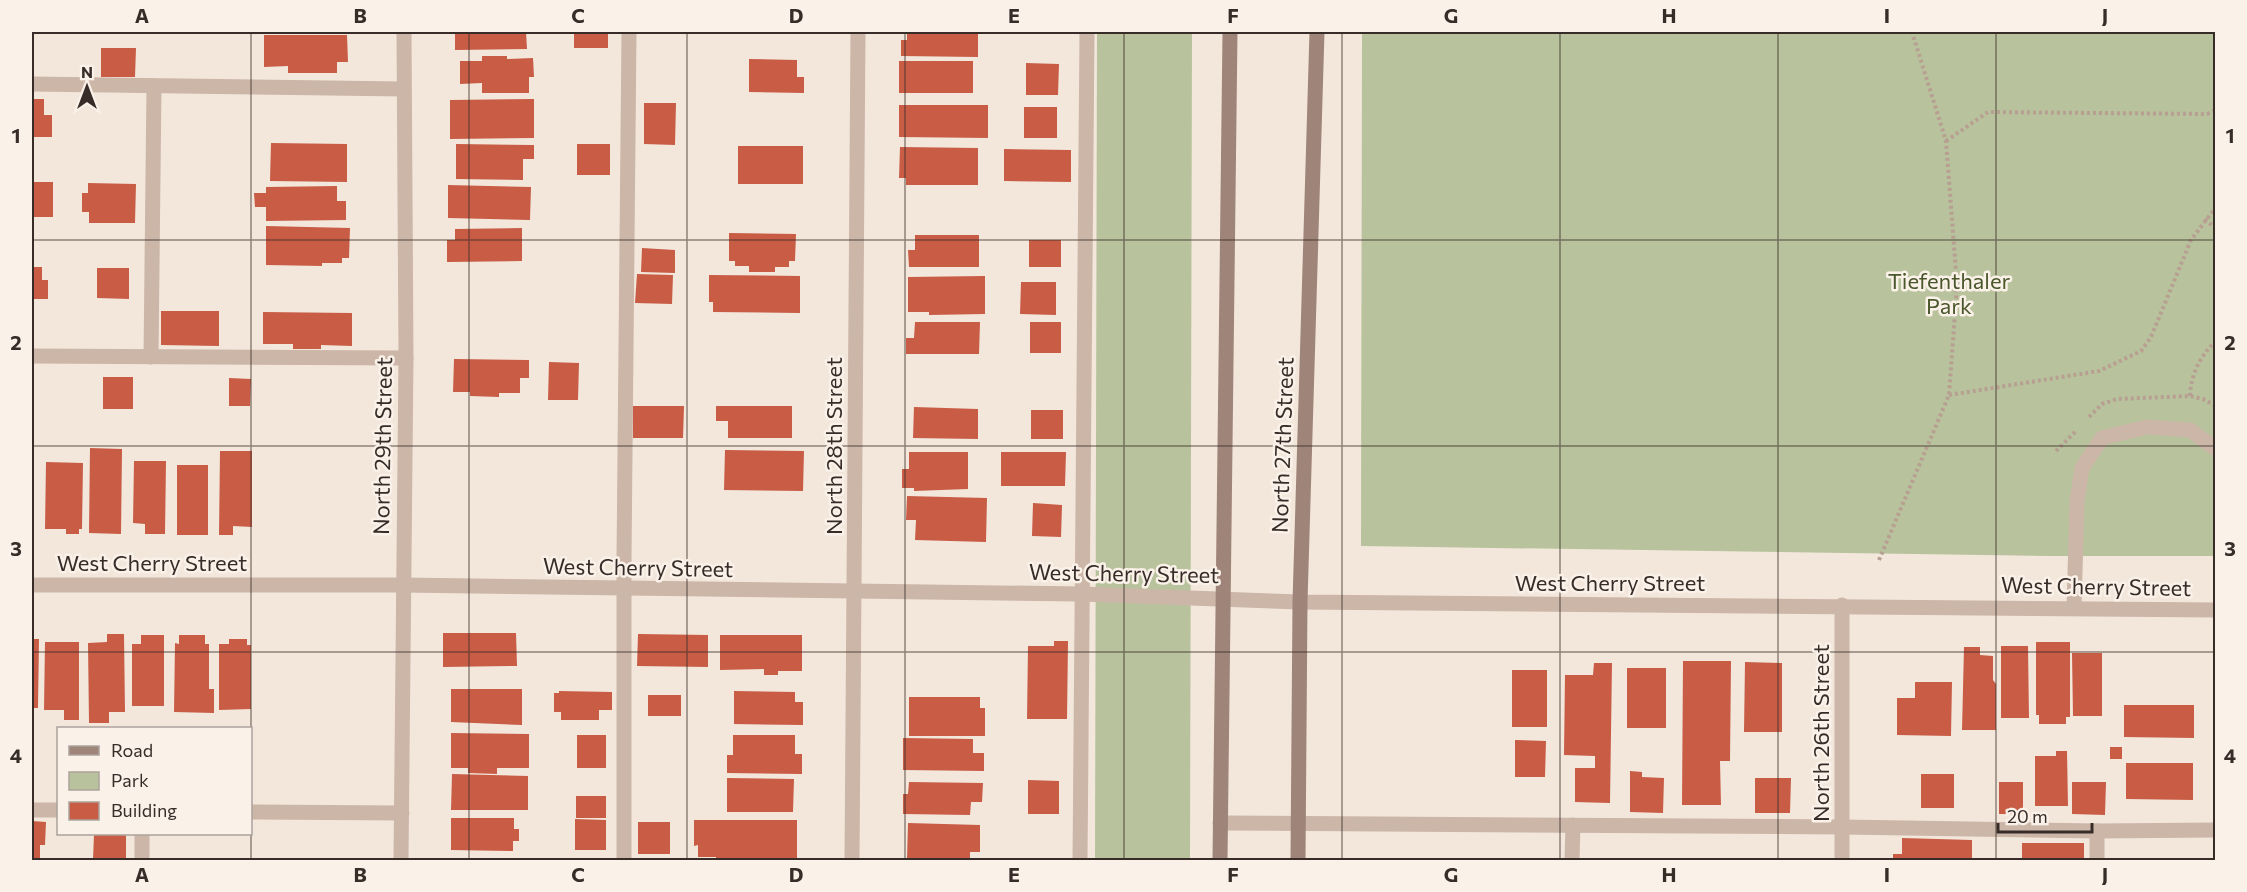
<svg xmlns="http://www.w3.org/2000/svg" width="2247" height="892" viewBox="0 0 2247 892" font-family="Commissioner,sans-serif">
  <rect width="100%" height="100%" fill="#f3e7dc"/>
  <!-- green -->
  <g fill="#b8c29c">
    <polygon points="1097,32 1192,32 1190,860 1095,860"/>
    <polygon points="1362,32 2215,32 2215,556 2050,556 1361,546"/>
  </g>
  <!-- building -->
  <g fill="#c85c45">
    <polygon points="455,32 526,32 527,49 455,50"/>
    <rect x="574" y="32" width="34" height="16"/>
    <polygon points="907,32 978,32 978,57 901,56 901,40 907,40"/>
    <polygon points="264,35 347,35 348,62 337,62 337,73 288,73 288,66 264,67"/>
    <polygon points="101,48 136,48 135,77 101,77"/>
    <polygon points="482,56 507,56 507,59 533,58 534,77 529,77 529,93 482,93 482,83 460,84 460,61 482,61"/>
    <polygon points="749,59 797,60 797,77 804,77 804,93 749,92"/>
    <rect x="899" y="61" width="74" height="32"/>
    <polygon points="1026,63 1059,64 1058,95 1026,95"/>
    <polygon points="32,99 44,99 44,115 52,115 52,137 32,137"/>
    <polygon points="534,99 534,138 450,139 450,100"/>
    <polygon points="644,103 676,103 675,145 644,144"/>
    <polygon points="899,105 988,105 988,138 899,137"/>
    <rect x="1024" y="107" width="33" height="31"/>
    <polygon points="271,143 347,144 347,182 270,181"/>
    <polygon points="456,144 534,145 534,159 523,159 523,180 456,179"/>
    <rect x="577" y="144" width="33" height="31"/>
    <rect x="738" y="146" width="65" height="38"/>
    <polygon points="900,147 978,148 978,185 906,185 906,178 899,178"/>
    <polygon points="1004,149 1071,150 1071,182 1004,181"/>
    <rect x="32" y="182" width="21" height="35"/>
    <polygon points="88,183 136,184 135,223 89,223 89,212 82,212 82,193 88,193"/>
    <polygon points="448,185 531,187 530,220 448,218"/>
    <polygon points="337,186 337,201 346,201 346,220 266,221 266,207 255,207 254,193 266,193 266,187"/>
    <polygon points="266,226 350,228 349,258 342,258 342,263 322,263 322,266 266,265"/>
    <polygon points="522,228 522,261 447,262 447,240 455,240 455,229"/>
    <polygon points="729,233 796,234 795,261 789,261 789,267 775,267 775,272 749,272 749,266 735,266 735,261 729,261"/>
    <polygon points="915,235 979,235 979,267 909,267 908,250 915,250"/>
    <rect x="1029" y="240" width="32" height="27"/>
    <polygon points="642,248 675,250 675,273 641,272"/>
    <polygon points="32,267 42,267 42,280 48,280 48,299 32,299"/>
    <polygon points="97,268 129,268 129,299 97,298"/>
    <polygon points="637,274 673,275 672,304 635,303"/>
    <polygon points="709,275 800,276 800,313 713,312 713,302 709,302"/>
    <polygon points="985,276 985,314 929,315 929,312 908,312 908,277"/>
    <polygon points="1021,282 1056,282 1056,315 1020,314"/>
    <polygon points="161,311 219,311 219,346 161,345"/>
    <polygon points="263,312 352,313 352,346 321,345 321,349 293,349 293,344 263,344"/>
    <polygon points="915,322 980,322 979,354 906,354 906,338 914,338"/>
    <rect x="1030" y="322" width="31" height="31"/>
    <polygon points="454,359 529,360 529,378 520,378 520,393 499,393 499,397 470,396 470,392 453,392"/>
    <polygon points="549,362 579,363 578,400 548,400"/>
    <rect x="103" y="377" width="30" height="32"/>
    <polygon points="229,378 251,379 250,406 229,406"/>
    <polygon points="633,406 684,406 683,438 633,438"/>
    <polygon points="716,406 792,406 792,438 728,438 728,421 716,421"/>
    <polygon points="914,407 978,409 978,439 913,438"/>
    <rect x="1031" y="410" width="32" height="29"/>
    <polygon points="90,448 122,449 121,534 89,533"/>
    <polygon points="725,450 804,451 803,491 724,490"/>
    <polygon points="220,451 252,451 252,527 233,526 233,535 219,535"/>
    <polygon points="909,452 968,452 968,489 914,491 914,488 902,488 902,469 909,469"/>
    <polygon points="1001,452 1066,452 1065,486 1001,486"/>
    <polygon points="134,461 166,461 165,534 145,534 145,524 133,523"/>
    <polygon points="46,462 83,463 82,529 79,529 79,534 66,534 66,529 45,529"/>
    <rect x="177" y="465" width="31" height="70"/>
    <polygon points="907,496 987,498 986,542 915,540 916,520 906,520"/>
    <polygon points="1033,503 1062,505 1061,537 1032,536"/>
    <polygon points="443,633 516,633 517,666 443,667"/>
    <polygon points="107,634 124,634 125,712 109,712 109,723 89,723 88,643 107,642"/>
    <polygon points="638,634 708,635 708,667 637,666"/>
    <polygon points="141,635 164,635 164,706 132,706 132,644 141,644"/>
    <polygon points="179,635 205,635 205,644 209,644 209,689 214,689 214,713 174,712 175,643 179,644"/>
    <polygon points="720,635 802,635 802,671 778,671 778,675 764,675 764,669 720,670"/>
    <polygon points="32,639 39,639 38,708 32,708"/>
    <polygon points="229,639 247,639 247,645 251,645 251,709 219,710 219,644 229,644"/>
    <polygon points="1054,641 1068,641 1067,719 1027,719 1028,646 1054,646"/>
    <polygon points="45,642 79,642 79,720 64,720 64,710 44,710"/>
    <polygon points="2036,642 2070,642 2070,717 2066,717 2066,724 2039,724 2039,715 2036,715"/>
    <polygon points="2001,646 2028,646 2029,718 2001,718"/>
    <polygon points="1964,647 1980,647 1980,655 1993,656 1993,680 1996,684 1996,730 1962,730"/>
    <polygon points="2072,653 2102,653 2102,716 2073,716"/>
    <polygon points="1683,661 1731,661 1730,761 1720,761 1721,805 1682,805"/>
    <polygon points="1745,662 1782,663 1782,732 1744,732"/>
    <polygon points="1594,663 1612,663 1610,803 1575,802 1575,768 1595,768 1595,756 1564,755 1565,675 1593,675"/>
    <rect x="1627" y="668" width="39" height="60"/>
    <rect x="1512" y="670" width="35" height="57"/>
    <polygon points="1915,682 1952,682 1951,736 1897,735 1897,698 1915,698"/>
    <polygon points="451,689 522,689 522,725 451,722"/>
    <polygon points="559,691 612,692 612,710 599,710 599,720 561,720 561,712 554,712 554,693 559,693"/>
    <polygon points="734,691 795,692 795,702 803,702 803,725 734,724"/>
    <rect x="648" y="695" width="33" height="21"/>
    <polygon points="909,697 980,697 980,708 985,708 985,736 909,736"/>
    <polygon points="2124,705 2194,705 2194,738 2124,737"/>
    <polygon points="451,733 529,734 529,768 497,768 497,774 468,773 468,768 451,768"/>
    <rect x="577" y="735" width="29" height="33"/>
    <polygon points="733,735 795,735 795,754 802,754 802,774 727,773 727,755 733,755"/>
    <polygon points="903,738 973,739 973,753 984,753 984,771 903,770"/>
    <polygon points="1515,740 1546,741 1545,777 1515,777"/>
    <rect x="2110" y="747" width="12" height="12"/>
    <polygon points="2056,751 2067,751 2068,806 2035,806 2035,756 2056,756"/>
    <polygon points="2126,763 2193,763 2193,800 2126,799"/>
    <polygon points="1630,771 1642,772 1642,777 1664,778 1663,813 1630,812"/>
    <polygon points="452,774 528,776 528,810 451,810"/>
    <rect x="1921" y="774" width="33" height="34"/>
    <polygon points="727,778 794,779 793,812 727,812"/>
    <polygon points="1755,778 1791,778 1790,813 1755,813"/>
    <polygon points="1028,780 1059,781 1059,814 1028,814"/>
    <polygon points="909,782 983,783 982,802 971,802 970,815 903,814 903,794 908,794"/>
    <rect x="1999" y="782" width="24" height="32"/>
    <polygon points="2072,782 2106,782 2105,815 2072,814"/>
    <rect x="576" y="796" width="30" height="22"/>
    <polygon points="451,818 514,818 514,829 519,829 519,841 513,841 513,851 451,850"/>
    <polygon points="575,819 606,820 606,850 575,850"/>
    <polygon points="694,820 797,820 797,860 716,860 716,857 698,857 698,845 694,846"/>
    <polygon points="32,821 46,822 45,845 40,845 40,858 32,858"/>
    <rect x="638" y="822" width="32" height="32"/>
    <polygon points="908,823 980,825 980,852 970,852 970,860 907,859"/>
    <polygon points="94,834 126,834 126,860 93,860"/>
    <polygon points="1902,838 1972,840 1972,860 1893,860 1893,854 1902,854"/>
    <rect x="2022" y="843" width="62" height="17"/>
  </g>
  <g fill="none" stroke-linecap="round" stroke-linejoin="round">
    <!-- path -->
    <g stroke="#b79f92" stroke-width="4" stroke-dasharray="3 3" stroke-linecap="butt">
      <polyline points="1946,141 1988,112 2207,114 2216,110"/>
      <polyline points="2205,219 2216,229"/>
      <polyline points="1949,395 2099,371 2141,351 2151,337 2191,240 2216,207"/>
      <path d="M2190 396C2191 374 2200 356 2216 341"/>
      <polyline points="2089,417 2102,404 2117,399 2190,396 2203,399 2216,406"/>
      <polyline points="2056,451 2076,431"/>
      <polyline points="1879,560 1949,395 1957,285 1946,141 1912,32"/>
    </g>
    <!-- lane -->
    <g stroke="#cbb6a8" stroke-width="15">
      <polyline points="32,84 404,89"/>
      <polyline points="32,356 406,358"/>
      <polyline points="151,357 154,86"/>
      <polyline points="2074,608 2077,501 2082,468 2102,438 2147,427 2190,430 2216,449"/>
      <polyline points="32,810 58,810"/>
      <polyline points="250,812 402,813"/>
      <polyline points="1220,823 1842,827 2097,831 2097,860"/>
      <polyline points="2097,831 2216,830"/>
      <polyline points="142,860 142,834"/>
      <polyline points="624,860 624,559 629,32"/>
      <polyline points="1080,860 1087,32"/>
      <polyline points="1572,860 1573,825"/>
    </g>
    <!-- street -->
    <g stroke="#cbb6a8" stroke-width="15">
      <polyline points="32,585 403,585 1082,594 1300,602 2216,610"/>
      <polyline points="1842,605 1842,860"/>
      <polyline points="401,860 406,358 404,32"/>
      <polyline points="852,860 858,32"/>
    </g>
    <!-- secondary -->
    <g stroke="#9f8479" stroke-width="15">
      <polyline points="1220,860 1230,32"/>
      <polyline points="1298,860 1300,602 1317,32"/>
    </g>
  </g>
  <!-- grid -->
  <path fill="none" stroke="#382c28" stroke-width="1.5" stroke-opacity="0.55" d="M251 32V860M469 32V860M687 32V860M905 32V860M1124 32V860M1342 32V860M1560 32V860M1778 32V860M1996 32V860M32 240H2216M32 446H2216M32 652H2216"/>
  <g text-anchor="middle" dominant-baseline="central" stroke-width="5" stroke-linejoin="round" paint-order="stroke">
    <!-- park labels -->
    <g font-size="22" fill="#4a572b" stroke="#faf1e9">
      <text x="1949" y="280">Tiefenthaler<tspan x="1949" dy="25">Park</tspan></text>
    </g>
    <!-- street labels -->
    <g font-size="22" fill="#382c28" stroke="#faf1e9">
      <text transform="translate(1282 445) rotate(-88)">North 27th Street</text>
      <text transform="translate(382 446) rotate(-89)">North 29th Street</text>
      <text transform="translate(833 446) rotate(-90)">North 28th Street</text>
      <text x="152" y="562">West Cherry Street</text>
      <text transform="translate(638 567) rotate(1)">West Cherry Street</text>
      <text transform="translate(1124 573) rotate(1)">West Cherry Street</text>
      <text x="1610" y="582">West Cherry Street</text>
      <text transform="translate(2096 586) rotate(1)">West Cherry Street</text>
      <text transform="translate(1820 733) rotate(-90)">North 26th Street</text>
    </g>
  </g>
  <!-- border -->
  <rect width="2247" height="892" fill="none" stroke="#faf1e9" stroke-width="66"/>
  <!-- legend -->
  <rect x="57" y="727" width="195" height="108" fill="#faf1e9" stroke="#aca29c" stroke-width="1.5"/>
  <rect x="69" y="746" width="30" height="9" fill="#9f8479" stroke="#aca29c" stroke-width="1.5"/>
  <text x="111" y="757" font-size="18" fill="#382c28">Road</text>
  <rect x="69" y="772" width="30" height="18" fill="#b8c29c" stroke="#aca29c" stroke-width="1.5"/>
  <text x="111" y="787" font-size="18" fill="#382c28">Park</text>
  <rect x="69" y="802" width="30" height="18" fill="#c85c45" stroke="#aca29c" stroke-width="1.5"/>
  <text x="111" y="817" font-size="18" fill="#382c28">Building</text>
  <!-- north arrow -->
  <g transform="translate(87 87)" stroke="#faf1e9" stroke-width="4.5" paint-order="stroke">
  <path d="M0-4.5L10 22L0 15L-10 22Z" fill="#382c28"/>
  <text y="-9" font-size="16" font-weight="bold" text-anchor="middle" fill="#382c28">N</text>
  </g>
  <!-- scale -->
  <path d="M1998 823v9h94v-9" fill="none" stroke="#382c28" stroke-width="3"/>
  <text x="2007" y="823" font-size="18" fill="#382c28" stroke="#faf1e9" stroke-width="4.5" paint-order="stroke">20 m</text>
  <rect x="33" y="33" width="2181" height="826" fill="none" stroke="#382c28" stroke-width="2"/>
  <g font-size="20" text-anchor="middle" font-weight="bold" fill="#382c28">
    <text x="142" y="23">A</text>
    <text x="360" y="23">B</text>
    <text x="578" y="23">C</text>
    <text x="796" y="23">D</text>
    <text x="1014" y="23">E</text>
    <text x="1233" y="23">F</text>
    <text x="1451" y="23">G</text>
    <text x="1669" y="23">H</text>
    <text x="1887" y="23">I</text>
    <text x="2105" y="23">J</text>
    <text x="16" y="143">1</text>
    <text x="2230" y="143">1</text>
    <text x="16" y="350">2</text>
    <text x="2230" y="350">2</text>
    <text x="16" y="556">3</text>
    <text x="2230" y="556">3</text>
    <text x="16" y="763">4</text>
    <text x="2230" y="763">4</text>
    <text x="142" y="882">A</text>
    <text x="360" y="882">B</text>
    <text x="578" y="882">C</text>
    <text x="796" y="882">D</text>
    <text x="1014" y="882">E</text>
    <text x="1233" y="882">F</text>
    <text x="1451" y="882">G</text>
    <text x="1669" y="882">H</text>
    <text x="1887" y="882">I</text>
    <text x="2105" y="882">J</text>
  </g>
</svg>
